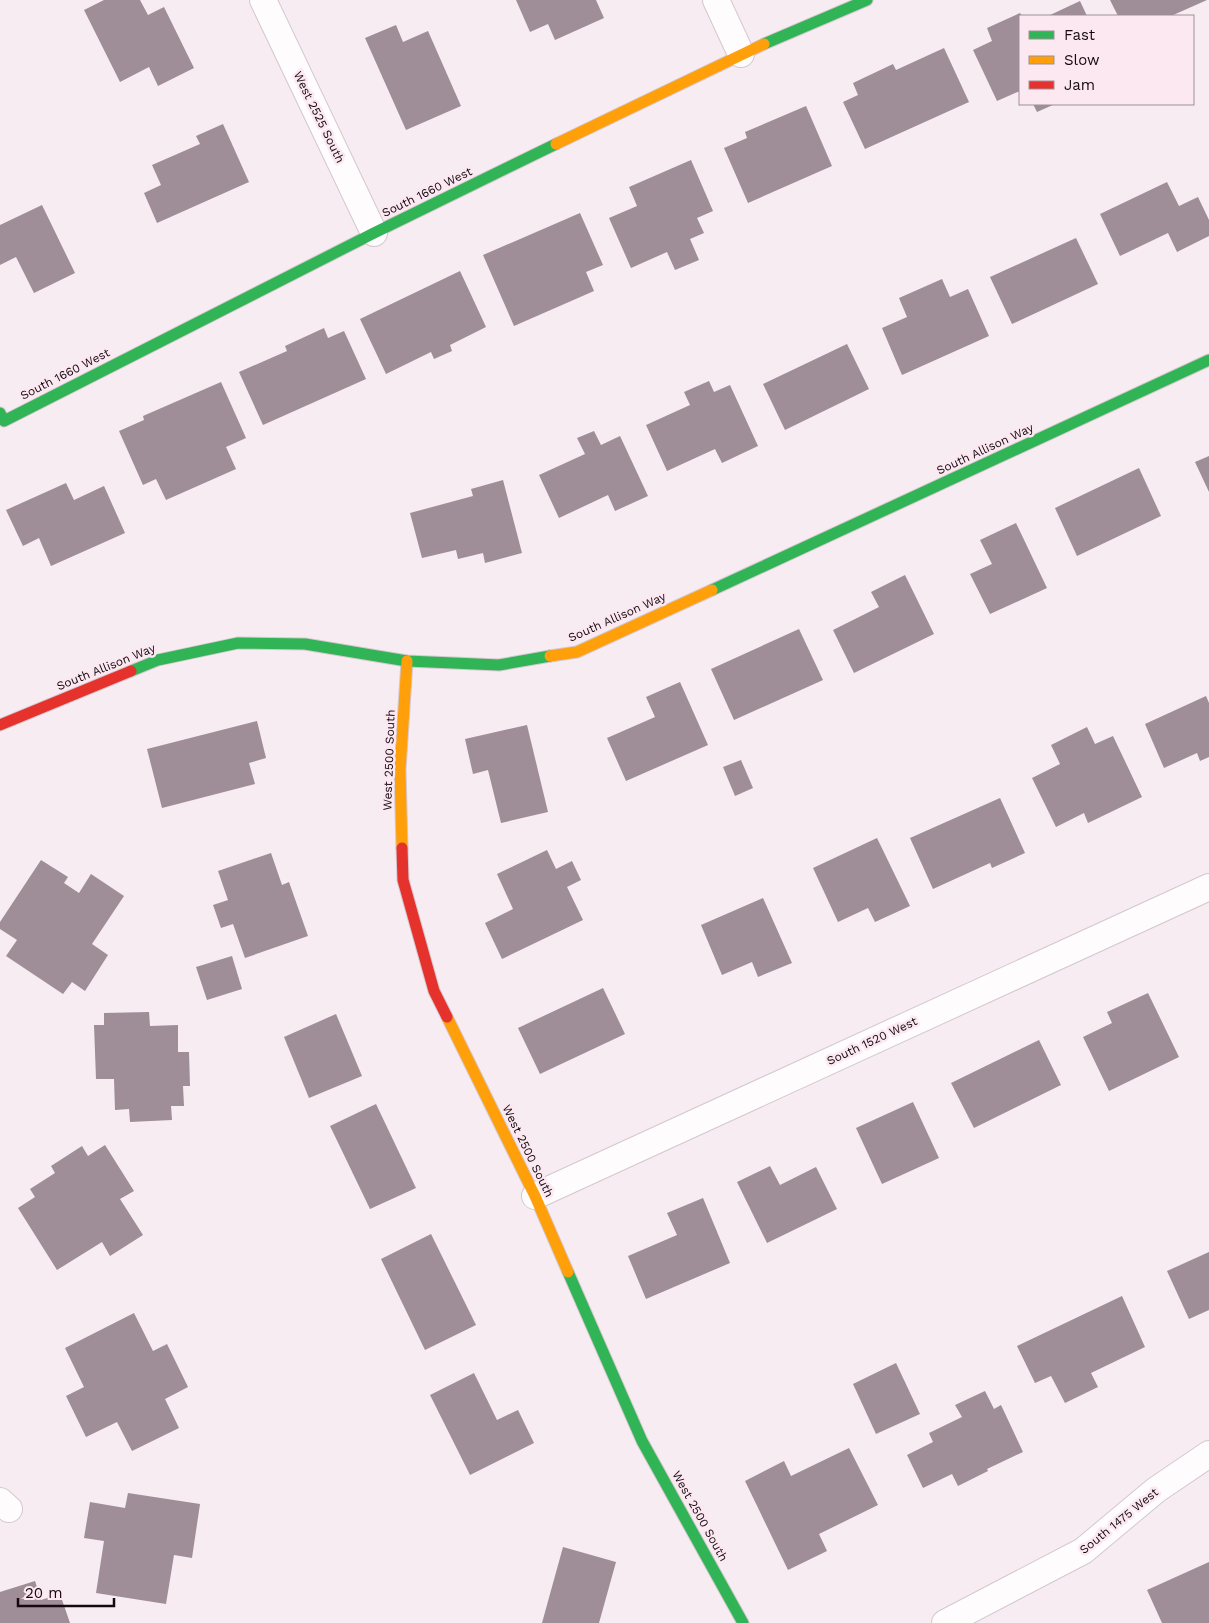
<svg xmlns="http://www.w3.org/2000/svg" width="1209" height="1623" viewBox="0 0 1209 1623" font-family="'Work Sans',sans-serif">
  <rect width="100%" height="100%" fill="#f7ecf2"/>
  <!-- building -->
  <g fill="#9f8d97">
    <polygon points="104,0 140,0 148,15 164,7 194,68 158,86 149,67 120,82 84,10"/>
    <polygon points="516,0 596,0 604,18 555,40 548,24 530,32"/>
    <polygon points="1110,0 1207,0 1171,16 1118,16"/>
    <polygon points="1080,1 1087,16 1048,16"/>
    <polygon points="1020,13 1022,16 1020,16 1020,91 997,101 973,50 992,41 987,28"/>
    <polygon points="396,25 403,42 428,31 461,106 406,130 365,38"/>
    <polygon points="944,48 969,102 865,149 843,102 858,95 853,83 893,64 896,70"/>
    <polygon points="1033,104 1055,104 1037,112"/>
    <polygon points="806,106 832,166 748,203 724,148 747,138 745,132"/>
    <polygon points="223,124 249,182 157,223 144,193 161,185 152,165 200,144 196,136"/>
    <polygon points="691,160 713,211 697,218 704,233 690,239 699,260 675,270 667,252 631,268 609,218 637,206 629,187"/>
    <polygon points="1167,182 1179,206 1198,197 1209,220 1209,236 1177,252 1168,233 1120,256 1100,214"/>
    <polygon points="42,205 75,273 34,293 16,257 0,265 0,225"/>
    <polygon points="580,213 603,265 586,272 594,291 514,326 483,255"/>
    <polygon points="1076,238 1098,284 1012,324 990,277"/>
    <polygon points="460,271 486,327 450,345 452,351 434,359 431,352 386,374 360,319"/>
    <polygon points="942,279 950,297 968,289 989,336 902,375 882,328 907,317 899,298"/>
    <polygon points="324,328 328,338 344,331 366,379 263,425 239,372 287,351 285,346"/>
    <polygon points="847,344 869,389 785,430 763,384"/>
    <polygon points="709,381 714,392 730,385 758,446 722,463 715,449 667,471 646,425 690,405 684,392"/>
    <polygon points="221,382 246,438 226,447 236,469 166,500 156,479 143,485 119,431 144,420 143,416"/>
    <polygon points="594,431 601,445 620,436 648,496 615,511 608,495 559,518 539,475 585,454 577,438"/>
    <polygon points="1209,456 1209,492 1195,462"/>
    <polygon points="1139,468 1161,516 1077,556 1055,508"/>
    <polygon points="503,480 522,553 485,563 483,553 458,559 456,550 422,558 410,513 473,496 471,489"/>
    <polygon points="66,483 74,500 104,486 125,533 51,566 39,538 23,546 6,510"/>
    <polygon points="1016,523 1047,588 990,614 970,574 992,564 980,540"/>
    <polygon points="905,575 934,634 854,673 833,630 879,607 871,592"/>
    <polygon points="799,629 823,680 734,720 711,669"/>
    <polygon points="680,682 708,745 626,781 607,738 655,717 646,697"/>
    <polygon points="1206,696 1209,703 1209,757 1200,761 1197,753 1164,768 1145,724"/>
    <polygon points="257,721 266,758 249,763 255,784 162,808 147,749"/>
    <polygon points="527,725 548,812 501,823 488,770 473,774 465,739"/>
    <polygon points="1087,727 1095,744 1113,736 1142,797 1088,823 1084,813 1056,827 1032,778 1060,764 1051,745"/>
    <polygon points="741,760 753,788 735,796 723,767"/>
    <polygon points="1000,798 1025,853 992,868 990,863 933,889 910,838"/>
    <polygon points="877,838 910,906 875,922 868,908 838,922 813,868"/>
    <polygon points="547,850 556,869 572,861 581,880 567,887 583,920 502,959 485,923 513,909 497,874"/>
    <polygon points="271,853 282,885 289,882 308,936 245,958 233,924 221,928 213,905 228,900 218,871"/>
    <polygon points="41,860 68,877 64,883 79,893 91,874 124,896 92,944 108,955 85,991 72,982 63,994 6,956 17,940 0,929 0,922"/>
    <polygon points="763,898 792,963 758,977 752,962 722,975 701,925"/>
    <polygon points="232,956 242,989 207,1000 196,967"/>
    <polygon points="603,988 625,1034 540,1074 518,1028"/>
    <polygon points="1148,993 1179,1057 1109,1091 1083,1037 1112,1023 1107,1012"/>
    <polygon points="149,1012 150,1026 178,1025 178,1052 189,1052 190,1086 183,1086 184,1106 171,1106 172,1120 130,1122 129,1109 115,1110 114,1079 96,1079 94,1025 104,1025 104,1013"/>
    <polygon points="336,1014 362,1076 309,1098 284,1037"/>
    <polygon points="1039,1040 1061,1085 974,1128 951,1083"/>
    <polygon points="913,1102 939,1158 882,1184 856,1128"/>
    <polygon points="376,1104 416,1188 370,1209 330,1126"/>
    <polygon points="105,1145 134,1191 120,1199 143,1235 110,1256 102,1242 57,1270 18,1208 35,1197 30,1189 55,1173 51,1166 82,1146 88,1156"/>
    <polygon points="770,1166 780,1185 816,1167 837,1209 767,1243 737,1182"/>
    <polygon points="703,1198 730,1263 646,1299 628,1256 677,1235 667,1213"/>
    <polygon points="431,1234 476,1325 425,1350 381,1259"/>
    <polygon points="1209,1252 1209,1310 1189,1319 1167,1271"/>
    <polygon points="1122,1296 1145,1347 1091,1373 1098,1387 1065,1403 1051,1376 1035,1383 1017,1346"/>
    <polygon points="134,1313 153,1351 167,1344 188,1387 165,1399 179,1428 132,1451 117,1422 86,1437 66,1396 84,1387 65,1348"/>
    <polygon points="896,1363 920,1414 876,1434 853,1384"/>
    <polygon points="474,1373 497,1420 518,1410 534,1443 470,1475 430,1395"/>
    <polygon points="985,1391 994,1409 1001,1405 1023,1452 987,1469 988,1471 958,1486 952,1474 923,1488 907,1455 933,1442 929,1433 962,1417 955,1405"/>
    <polygon points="849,1448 878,1505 819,1534 827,1551 788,1570 745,1481 784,1461 791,1476"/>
    <polygon points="128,1493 200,1504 192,1558 174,1555 166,1604 96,1593 104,1541 84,1538 90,1502 125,1508"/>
    <polygon points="563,1547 616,1562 599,1623 542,1623"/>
    <polygon points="1209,1562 1209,1623 1162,1623 1147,1590"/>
    <polygon points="35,1581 41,1600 60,1594 70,1623 0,1623 0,1592"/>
  </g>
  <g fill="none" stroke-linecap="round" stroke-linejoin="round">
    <defs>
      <g id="street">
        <polyline points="263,0 374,233"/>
        <polyline points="716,0 741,54"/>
        <polyline points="535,1196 1209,887"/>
        <polyline points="0,1501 9,1509"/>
        <polyline points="945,1623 1083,1551 1156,1490 1209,1454"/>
      </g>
      <g id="fast">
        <polyline points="764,44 867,0"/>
        <polyline points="0,413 4,421 374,233 556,144"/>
        <polyline points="712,590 1209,360"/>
        <polyline points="131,671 158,660 238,643 305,644 407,661 499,665 550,656"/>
        <polyline points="568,1272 642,1441 743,1623"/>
      </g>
      <g id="slow">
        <polyline points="556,144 764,44"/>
        <polyline points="550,656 577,652 712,590"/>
        <polyline points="402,848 400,770 407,661"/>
        <polyline points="447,1017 535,1196 568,1272"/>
      </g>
      <g id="jam">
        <polyline points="0,725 131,671"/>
        <polyline points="402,848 403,880 434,991 447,1017"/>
      </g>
    </defs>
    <!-- street casing -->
    <use href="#street" stroke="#d4c8ce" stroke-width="28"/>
    <!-- fast casing -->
    <use href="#fast" stroke="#d4c8ce" stroke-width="13"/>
    <!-- slow casing -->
    <use href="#slow" stroke="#d4c8ce" stroke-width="13"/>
    <!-- jam casing -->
    <use href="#jam" stroke="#d4c8ce" stroke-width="13"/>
    <!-- street -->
    <use href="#street" stroke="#fefcfd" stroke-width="26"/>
    <!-- fast -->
    <use href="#fast" stroke="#30b455" stroke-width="11"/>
    <!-- slow -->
    <use href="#slow" stroke="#ff9f0a" stroke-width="11"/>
    <!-- jam -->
    <use href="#jam" stroke="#e5322d" stroke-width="11"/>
  </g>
  <g text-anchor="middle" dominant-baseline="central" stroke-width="5" stroke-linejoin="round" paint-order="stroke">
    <!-- street labels -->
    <g font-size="12" fill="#14090f" stroke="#fce8f1">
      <text transform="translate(319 117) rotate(64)">West 2525 South</text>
      <text transform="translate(427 192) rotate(-26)">South 1660 West</text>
      <text transform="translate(65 374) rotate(-27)">South 1660 West</text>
      <text transform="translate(985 449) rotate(-25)">South Allison Way</text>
      <text transform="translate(617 617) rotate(-24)">South Allison Way</text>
      <text transform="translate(106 667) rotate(-22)">South Allison Way</text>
      <text transform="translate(389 760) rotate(-88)">West 2500 South</text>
      <text transform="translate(872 1041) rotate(-25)">South 1520 West</text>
      <text transform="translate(528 1151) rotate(64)">West 2500 South</text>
      <text transform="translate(700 1516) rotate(61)">West 2500 South</text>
      <text transform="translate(1119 1521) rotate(-39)">South 1475 West</text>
    </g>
  </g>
  <!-- legend -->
  <rect x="1019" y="15" width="175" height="90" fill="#fce8f1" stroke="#9f8f97"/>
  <rect x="1029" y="31" width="25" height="8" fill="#30b455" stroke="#9f8f97"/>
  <text x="1064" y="40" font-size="15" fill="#14090f">Fast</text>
  <rect x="1029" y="56" width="25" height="8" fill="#ff9f0a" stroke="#9f8f97"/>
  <text x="1064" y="65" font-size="15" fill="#14090f">Slow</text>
  <rect x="1029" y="81" width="25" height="8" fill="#e5322d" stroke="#9f8f97"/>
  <text x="1064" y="90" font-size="15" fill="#14090f">Jam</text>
  <!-- scale -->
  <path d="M18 1598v8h96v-8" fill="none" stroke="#14090f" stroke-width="2.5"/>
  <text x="25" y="1598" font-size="15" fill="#14090f" stroke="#fce8f1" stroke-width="4" paint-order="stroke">20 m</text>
</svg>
